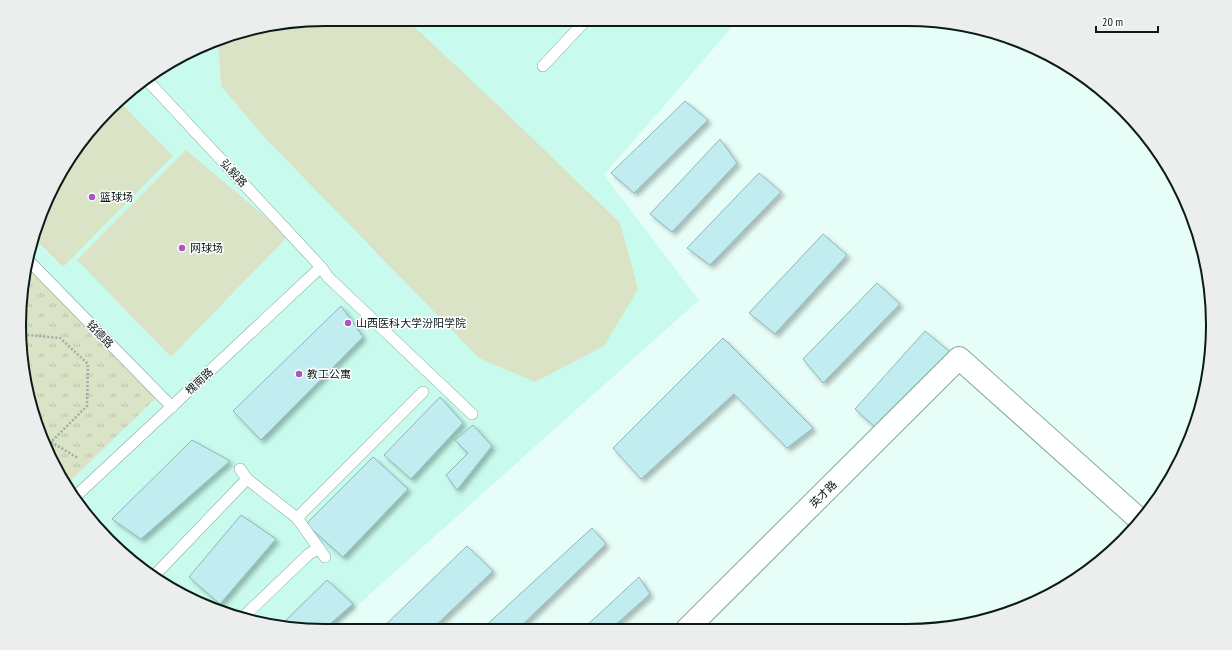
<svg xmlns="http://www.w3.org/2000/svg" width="1232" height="650" viewBox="0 0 1232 650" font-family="'PT Sans Narrow','Noto Sans SC',sans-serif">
  <defs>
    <pattern id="grass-tufts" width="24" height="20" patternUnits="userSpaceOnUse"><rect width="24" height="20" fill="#dae3c5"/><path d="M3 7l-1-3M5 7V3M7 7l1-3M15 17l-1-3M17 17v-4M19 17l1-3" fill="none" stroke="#bac2a8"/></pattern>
    <filter id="shadow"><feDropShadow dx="3.5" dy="3.5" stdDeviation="2" flood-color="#0004"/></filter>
  </defs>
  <rect width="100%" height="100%" fill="#e6fef7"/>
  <!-- built -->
  <polygon fill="#c8fbed" points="325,19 739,19 604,175 699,300 330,630 305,630 246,621 189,599 139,568 95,527 42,442 20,345 29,246 70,155 139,82 226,35"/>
  <!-- grass -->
  <polygon fill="url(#grass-tufts)" points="27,267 157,397 68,483 42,442 20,345"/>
  <!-- garden -->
  <g fill="#dae3c5">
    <polygon points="325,19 406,19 502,109 620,223 638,289 604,346 535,382 479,358 266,139 221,86 218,40 226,35"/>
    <polygon points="120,102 173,156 63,267 33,237 70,155"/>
    <polygon points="186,150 288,236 171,357 77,260"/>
  </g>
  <!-- building -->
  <g fill="#c1ecf0" stroke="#8db6bb" filter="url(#shadow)">
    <polygon points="685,101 708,120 634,193 611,173"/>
    <polygon points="720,139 737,163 672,232 650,214"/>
    <polygon points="759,173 781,192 710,265 687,248"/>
    <polygon points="823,234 847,255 775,334 749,313"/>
    <polygon points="877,283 900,304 823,383 803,359"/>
    <polygon points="341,306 363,337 261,440 233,411"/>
    <polygon points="925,331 950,352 875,427 855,409"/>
    <polygon points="723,338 813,428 787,448 734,394 641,479 613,448"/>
    <polygon points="440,397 463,423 411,479 384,455"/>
    <polygon points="473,425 492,446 457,490 446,475 468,453 455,440"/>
    <polygon points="192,440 230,461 141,539 112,519"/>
    <polygon points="373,457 408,489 343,557 306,524"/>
    <polygon points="241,515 276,539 220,604 189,577"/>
    <polygon points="592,528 606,544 517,630 481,630"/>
    <polygon points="467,546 493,571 431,630 380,630"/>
    <polygon points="639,577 650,594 611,629 583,629"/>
    <polygon points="327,580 353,604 323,630 305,630 280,626"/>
  </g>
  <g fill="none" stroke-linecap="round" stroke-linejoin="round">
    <defs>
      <g id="service">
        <polyline points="543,66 587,19"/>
        <polyline points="146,79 321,267 328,277 472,414"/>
        <polyline points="28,260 172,407"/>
        <polyline points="240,469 247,479 297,518 325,557"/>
        <polyline points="76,496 321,267"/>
        <polyline points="297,518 423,392"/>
        <polyline points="153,577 247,479"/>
        <polyline points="241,619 309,554 319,548"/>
      </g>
      <polyline id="minor" points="687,629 959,358 1141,521"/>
    </defs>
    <!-- service casing -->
    <use href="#service" stroke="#83a99f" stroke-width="12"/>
    <!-- minor casing -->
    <use href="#minor" stroke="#83a99f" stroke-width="24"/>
    <!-- path -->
    <polyline stroke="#9aafa9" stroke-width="2.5" stroke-dasharray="2 2" stroke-linecap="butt" points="20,338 27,335 60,338 88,364 87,406 51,442 78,458"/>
    <!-- service -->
    <use href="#service" stroke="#fff" stroke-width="11"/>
    <!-- minor -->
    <use href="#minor" stroke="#fff" stroke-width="22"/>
  </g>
  <!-- markers -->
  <g fill="#a956c5" stroke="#fff" stroke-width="1.5">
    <circle cx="92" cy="197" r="4"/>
    <circle cx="182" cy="248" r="4"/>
    <circle cx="348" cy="323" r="4"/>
    <circle cx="299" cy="374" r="4"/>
  </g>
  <g text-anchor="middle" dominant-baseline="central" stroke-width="3" stroke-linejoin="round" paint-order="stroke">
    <!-- street labels -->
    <g font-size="11" fill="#0c1b18" stroke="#fff">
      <text transform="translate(234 173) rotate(47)">弘毅路</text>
      <text transform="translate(100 334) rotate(46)">铭德路</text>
      <text transform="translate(199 381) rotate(-43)">槐南路</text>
      <text transform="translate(823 494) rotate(-45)">英才路</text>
    </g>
    <!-- poi labels -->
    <g font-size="11" fill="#0c1b18" stroke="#fff" text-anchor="start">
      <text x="100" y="197">篮球场</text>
      <text x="190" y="248">网球场</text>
      <text x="356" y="323">山西医科大学汾阳学院</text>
      <text x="307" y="374">教工公寓</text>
    </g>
  </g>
  <!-- crop -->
  <path d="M0 0H1232V650H0ZM325 26H907A299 299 0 0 1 1206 325V325A299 299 0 0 1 907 624H325A299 299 0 0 1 26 325V325A299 299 0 0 1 325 26Z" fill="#eceded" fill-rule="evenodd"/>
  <path fill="none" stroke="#0c1b18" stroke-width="2" d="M325 26H907A299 299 0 0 1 1206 325V325A299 299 0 0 1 907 624H325A299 299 0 0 1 26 325V325A299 299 0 0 1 325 26Z"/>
  <!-- scale -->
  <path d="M1096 26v6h62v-6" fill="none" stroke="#0c1b18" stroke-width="2"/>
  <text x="1102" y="26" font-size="12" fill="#0c1b18" stroke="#ffffff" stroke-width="3" paint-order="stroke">20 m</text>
</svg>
